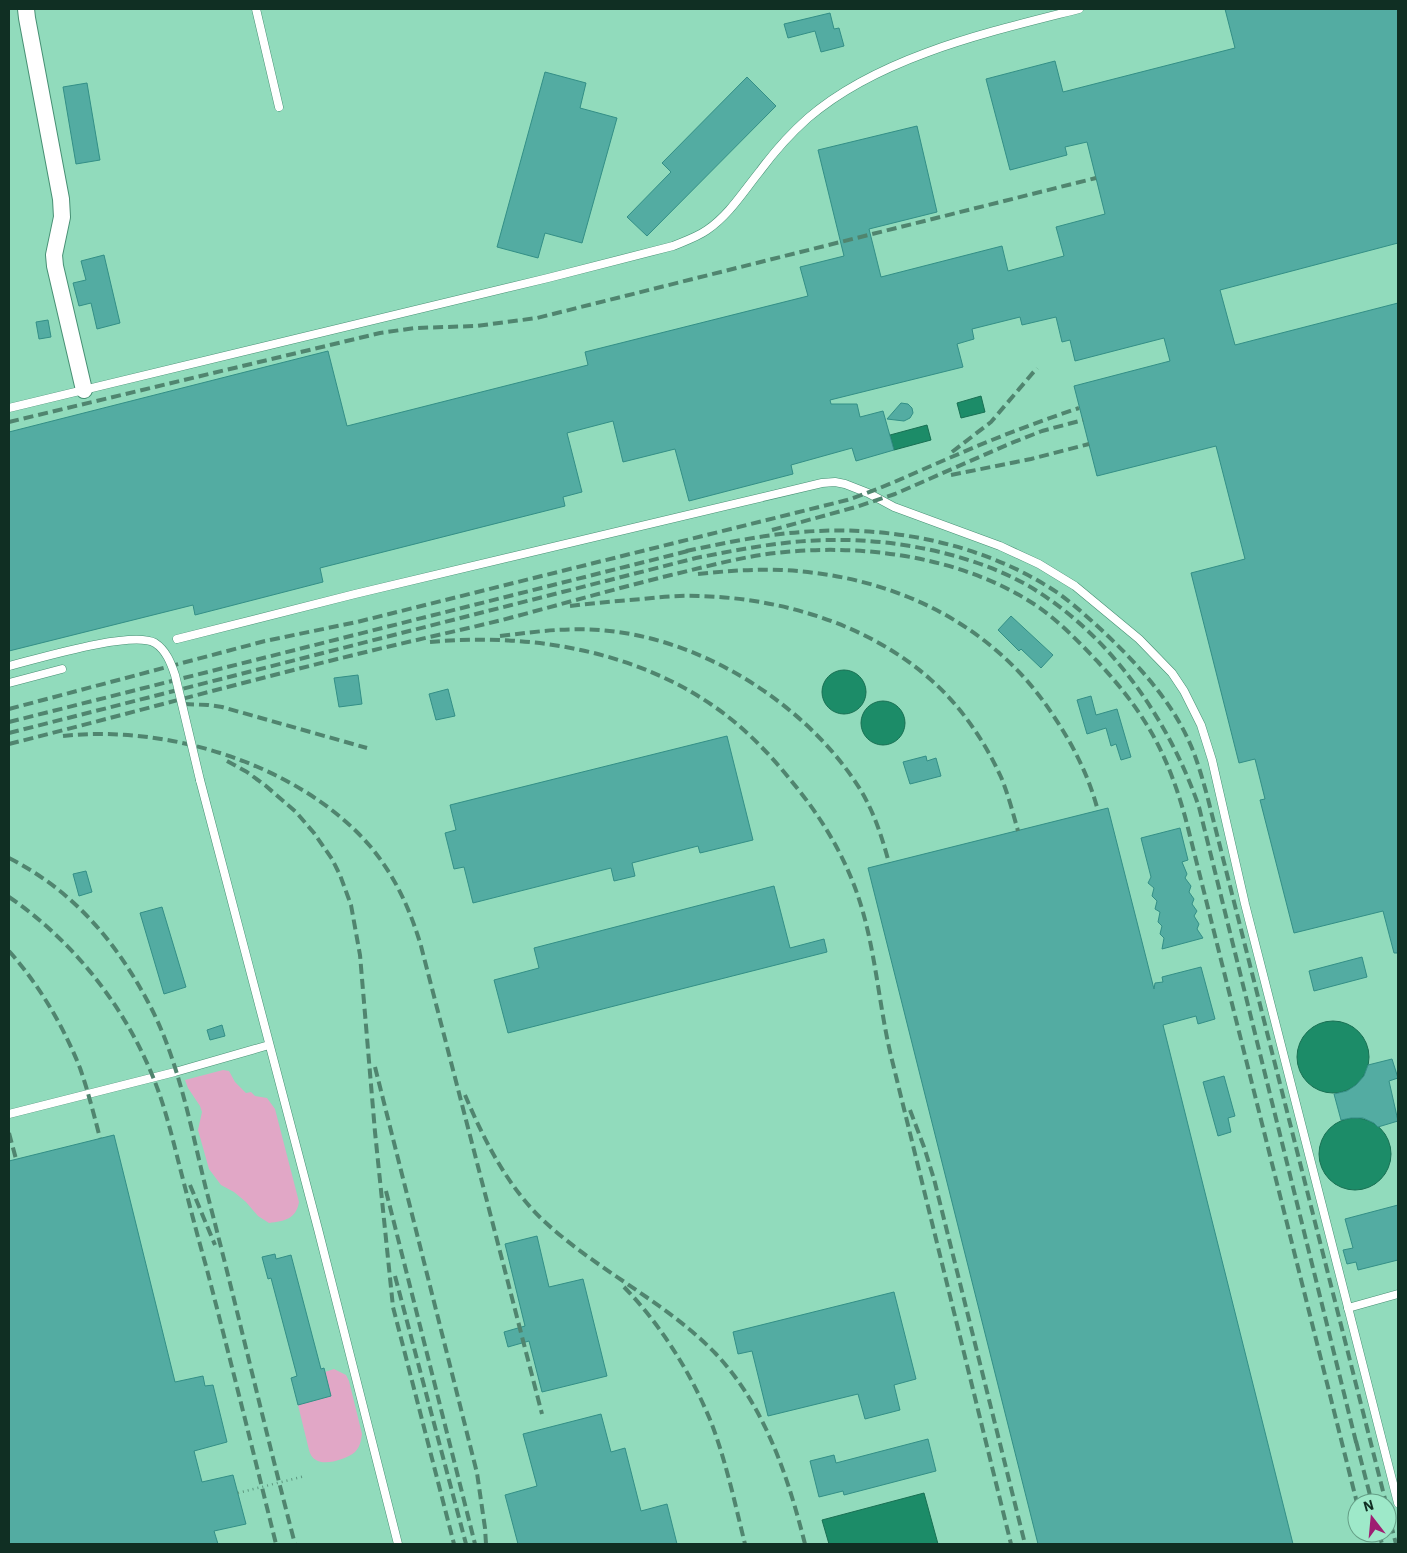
<svg xmlns="http://www.w3.org/2000/svg" width="1407" height="1553" viewBox="0 0 1407 1553" font-family="'IBM Plex Sans',sans-serif">
  <rect width="100%" height="100%" fill="#91dbbc"/>
  <!-- green -->
  <g fill="#e1a7c6">
    <path d="M223 1070 229 1071 235 1082 246 1093 251 1092 255 1096 267 1098 275 1109 299 1202C296 1219 285 1221 269 1223L258 1216 246 1202 234 1192 221 1185 209 1169 198 1130 202 1112 200 1106 188 1088 185 1080Z"/>
    <path d="M334 1369 346 1375 349 1381 362 1434C361 1441 360 1447 355 1452 347 1459 325 1466 316 1460 312 1458 310 1454 309 1450L298 1405 331 1396 325 1372Z"/>
  </g>
  <!-- water -->
  <g fill="#1c8c68" stroke="#187053">
    <polygon points="981,396 985,412 961,418 957,403"/>
    <polygon points="927,425 931,440 894,450 890,435"/>
    <circle cx="844" cy="692" r="22"/>
    <circle cx="883" cy="723" r="22"/>
    <circle cx="1333" cy="1057" r="36"/>
    <circle cx="1355" cy="1154" r="36"/>
    <polygon points="924,1493 938,1544 829,1544 822,1520"/>
  </g>
  <!-- building -->
  <g fill="#53aca2" stroke="#338f86">
    <polygon points="1225,9 1398,9 1398,243 1220,290 1235,345 1398,303 1398,953 1394,953 1383,911 1294,933 1260,800 1265,799 1255,759 1239,763 1191,573 1245,559 1216,446 1097,476 1074,386 1170,361 1164,338 1075,361 1070,340 1062,342 1056,317 1022,325 1020,317 972,329 974,339 957,344 963,367 830,400 831,404 857,404 860,417 883,411 894,450 856,461 852,448 791,465 793,474 689,501 675,449 623,462 613,421 567,433 582,492 563,497 565,506 320,568 323,582 195,615 193,605 9,651 9,432 328,351 347,426 588,365 585,352 808,296 800,267 844,256 818,150 917,126 937,212 869,229 881,277 1002,246 1008,271 1064,256 1056,227 1105,214 1087,142 1065,147 1067,155 1010,170 986,79 1055,61 1063,92 1235,48"/>
    <polygon points="830,13 834,29 839,28 844,46 821,52 815,31 788,38 784,24"/>
    <polygon points="545,72 586,83 580,108 617,118 582,243 545,233 538,258 497,247"/>
    <polygon points="747,77 776,106 647,236 627,217 671,172 662,163"/>
    <polygon points="87,83 100,160 76,164 63,87"/>
    <polygon points="104,255 120,323 97,329 91,303 79,306 73,283 86,280 81,261"/>
    <polygon points="48,320 51,337 39,339 36,322"/>
    <polygon points="901,403 908,404 912,408 913,413 910,418 904,421 887,419"/>
    <polygon points="1011,616 1053,655 1041,668 1021,649 1019,651 998,630"/>
    <polygon points="358,675 362,704 339,707 334,678"/>
    <polygon points="448,689 455,716 436,720 429,694"/>
    <polygon points="1091,696 1096,715 1117,709 1131,757 1121,760 1116,744 1111,746 1106,728 1087,734 1077,700"/>
    <polygon points="727,736 753,840 700,853 698,846 632,863 635,876 614,881 611,868 473,903 464,867 454,869 445,833 456,830 450,805"/>
    <polygon points="926,756 927,761 936,758 941,776 910,784 903,762"/>
    <polygon points="1108,808 1154,989 1155,983 1163,982 1162,977 1201,967 1215,1019 1198,1024 1196,1016 1163,1025 1293,1544 1038,1544 868,868"/>
    <polygon points="1180,828 1188,860 1182,862 1187,874 1185,878 1191,886 1189,892 1194,899 1192,904 1197,911 1194,916 1199,924 1197,929 1203,938 1162,949 1164,938 1160,934 1162,926 1158,922 1160,912 1155,909 1157,901 1152,896 1154,888 1148,883 1151,877 1141,838"/>
    <polygon points="86,871 92,892 79,896 73,874"/>
    <polygon points="774,886 790,948 824,939 827,952 508,1033 494,980 539,968 534,948"/>
    <polygon points="162,907 186,987 164,994 140,913"/>
    <polygon points="1362,957 1367,977 1314,991 1309,971"/>
    <polygon points="222,1025 225,1036 210,1040 207,1030"/>
    <polygon points="1392,1059 1398,1078 1389,1081 1398,1121 1378,1127 1374,1123 1363,1118 1351,1118 1341,1120 1334,1094 1347,1091 1356,1085 1364,1076 1368,1065"/>
    <polygon points="1224,1076 1235,1116 1228,1118 1231,1132 1218,1136 1203,1082"/>
    <polygon points="114,1135 175,1382 203,1376 205,1386 213,1385 227,1442 194,1451 202,1482 233,1475 246,1524 214,1531 218,1544 9,1544 9,1161"/>
    <polygon points="1398,1205 1398,1260 1358,1270 1356,1262 1347,1264 1343,1250 1353,1248 1345,1219"/>
    <polygon points="537,1236 549,1287 583,1279 607,1376 542,1392 529,1341 508,1347 504,1332 525,1326 505,1244"/>
    <polygon points="275,1254 276,1259 291,1255 321,1369 324,1368 331,1396 298,1405 291,1378 297,1376 271,1278 268,1279 262,1257"/>
    <polygon points="894,1292 916,1379 894,1385 900,1410 865,1419 858,1394 768,1416 752,1351 738,1354 733,1332"/>
    <polygon points="601,1414 611,1452 625,1448 641,1511 667,1504 677,1544 518,1544 505,1495 537,1486 523,1434"/>
    <polygon points="928,1439 936,1471 844,1495 843,1491 819,1497 810,1461 834,1455 836,1463"/>
  </g>
  <g fill="none" stroke-linecap="round" stroke-linejoin="round">
    <defs>
      <g id="service">
        <polyline points="256,9 279,107"/>
        <path d="M9 408 548 278 673 246C685 241 697 237 707 230 729 215 743 192 760 171 774 152 790 134 808 118 880 56 989 32 1079 9"/>
        <polyline points="177,639 355,594 822,483 835,482 845,484 868,493 894,507 1000,546 1039,564 1075,586 1139,639 1172,673 1184,691 1201,725 1212,760 1245,904 1398,1503"/>
        <polyline points="9,683 62,669"/>
        <polyline points="200,780 318,1229 398,1544"/>
        <polyline points="9,1114 175,1072 269,1045"/>
        <polyline points="1348,1308 1398,1294"/>
      </g>
      <polyline id="minor" points="26,9 27,18 61,199 62,217 54,255 55,266 84,390"/>
    </defs>
    <!-- service casing -->
    <use href="#service" stroke="#479074" stroke-width="9"/>
    <!-- minor casing -->
    <use href="#minor" stroke="#479074" stroke-width="18"/>
    <!-- path -->
    <polyline stroke="#5e9880" stroke-width="2.5" stroke-dasharray="1 4" stroke-linecap="butt" points="238,1493 305,1476"/>
    <!-- service -->
    <use href="#service" stroke="#fff" stroke-width="8"/>
    <!-- minor -->
    <use href="#minor" stroke="#fff" stroke-width="16"/>
    <!-- rail -->
    <g stroke="#50856f" stroke-width="4" stroke-dasharray="10 5" stroke-linecap="butt">
      <polyline points="9,422 380,333 415,328 476,326 537,318 1096,178"/>
      <polyline points="952,452 991,422 1037,368"/>
      <polyline points="951,475 1031,459 1089,444"/>
      <polyline points="772,530 856,507 895,494 1009,444 1042,431 1083,420"/>
      <path d="M686 551C729 542 772 533 817 531 900 527 988 546 1058 593 1076 606 1093 622 1109 637 1144 671 1178 709 1195 756 1200 770 1204 784 1208 799L1386 1503"/>
      <path d="M698 574C726 571 753 569 781 570 891 575 992 622 1053 715 1073 745 1089 776 1098 811"/>
      <path d="M570 606C594 603 618 601 642 599 661 597 680 595 699 596 780 598 868 624 930 679 960 705 984 740 1001 777 1008 794 1013 813 1018 831"/>
      <path d="M500 636C541 631 576 626 618 632 712 645 809 708 860 789 874 812 882 837 889 863"/>
      <path d="M430 642C527 633 630 649 712 705 743 726 770 754 793 783 817 812 838 845 852 880 875 936 877 997 891 1056L1011 1544"/>
      <polyline points="184,704 208,705 222,707 367,748"/>
      <path d="M9 709 265 641 357 622 847 500C884 488 918 471 954 456 995 438 1037 422 1079 408"/>
      <polyline points="9,722 692,550"/>
      <path d="M9 733 696 558C741 549 787 540 834 540 900 539 984 556 1040 593 1115 642 1170 723 1199 807L1357 1446"/>
      <path d="M63 736C168 724 300 765 370 846 395 876 410 909 421 946L542 1414"/>
      <path d="M9 744C128 714 246 681 366 652 411 641 457 631 502 620 559 605 614 589 671 575 705 567 740 557 776 553 861 543 960 556 1034 604 1058 620 1078 641 1098 662 1124 690 1147 720 1163 755 1173 777 1181 801 1187 824L1357 1503"/>
      <polyline points="227,761 247,772 266,786 296,812 314,833 332,859 340,875 351,905 360,955 375,1132 393,1307 454,1544"/>
      <path d="M9 858C72 890 115 940 148 1002 178 1057 191 1128 206 1189 237 1307 264 1426 295 1544"/>
      <path d="M9 897C72 940 124 1005 153 1077 164 1104 171 1132 178 1160 187 1195 196 1231 206 1266 230 1358 253 1451 276 1544"/>
      <path d="M9 951C39 985 63 1025 80 1068 88 1091 94 1115 100 1138"/>
      <polyline points="375,1067 477,1473 485,1528 486,1544"/>
      <path d="M465 1095C484 1140 508 1188 545 1222 598 1271 666 1302 716 1354 765 1406 788 1477 805 1544"/>
      <polyline points="910,1110 924,1147 934,1179 1025,1544"/>
      <polyline points="9,1133 16,1159"/>
      <polyline points="190,1185 215,1245"/>
      <polyline points="386,1191 475,1544"/>
      <polyline points="395,1276 466,1544"/>
      <path d="M624 1287C661 1325 691 1373 711 1422 726 1461 735 1504 745 1544"/>
      <polyline points="1356,1441 1372,1503"/>
      <polyline points="1387,1509 1396,1544"/>
      <polyline points="1379,1533 1382,1544"/>
    </g>
    <defs>
      <path id="service-bridge" d="M9 666C37 659 132 630 155 643 166 650 171 663 175 675L200 780"/>
    </defs>
    <!-- service-bridge casing -->
    <use href="#service-bridge" stroke="#479074" stroke-width="9" stroke-linecap="butt"/>
    <!-- service-bridge -->
    <use href="#service-bridge" stroke="#fff" stroke-width="8"/>
  </g>
  <!-- border -->
  <rect width="1407" height="1553" fill="none" stroke="#102f23" stroke-width="20"/>
  <!-- north arrow -->
  <g transform="translate(1372 1518) rotate(344)"><circle r="24" fill="#9ee9c9" stroke="#659f87"/>
  <path d="M0-4L9 19L0 12L-9 19Z" fill="#9e1e72"/>
  <text y="-8" font-size="14" font-weight="bold" text-anchor="middle" fill="#102f23">N</text>
  </g>
</svg>
